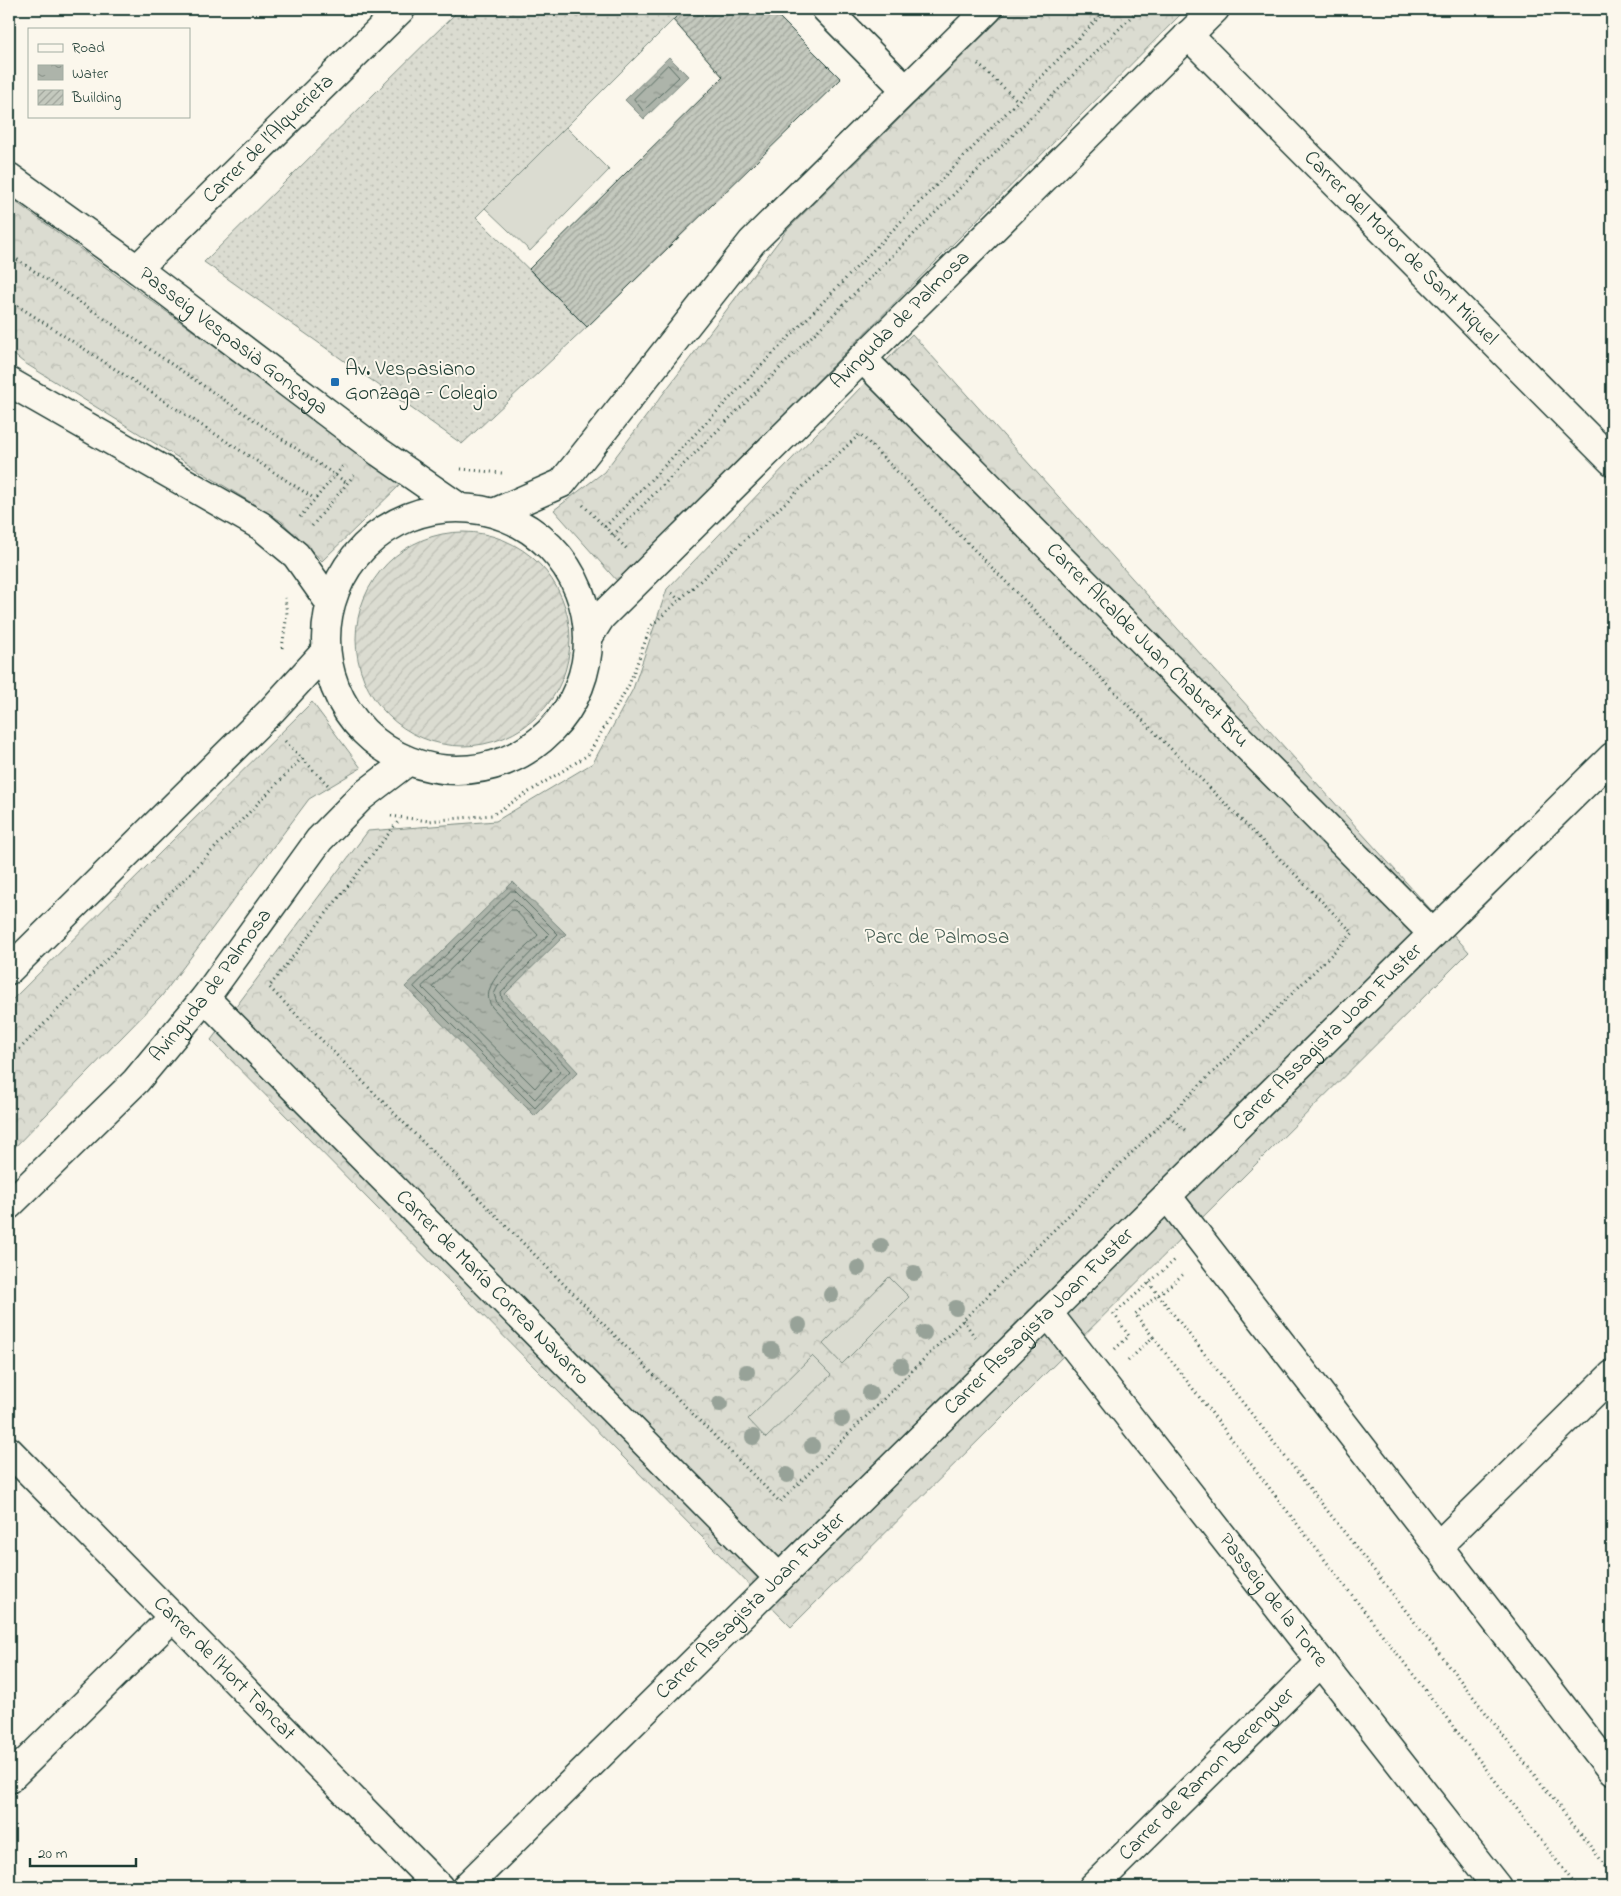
<svg xmlns="http://www.w3.org/2000/svg" width="1621" height="1896" viewBox="0 0 1621 1896" font-family="'Indie Flower',sans-serif">
  <defs>
    <pattern id="grass-dots" width="8" height="8" patternUnits="userSpaceOnUse" patternTransform="scale(1.25)"><rect width="8" height="8" fill="#dbdcd1"/><path d="M2 2h.1M6 6h.1" fill="none" stroke="#bcbeb4" stroke-width="1.8" stroke-linecap="round"/></pattern>
    <pattern id="forest-crowns" width="20" height="18" patternUnits="userSpaceOnUse" patternTransform="scale(1.25)"><rect width="20" height="18" fill="#dbdcd1"/><path d="M2 6a3 3 0 1 1 6 0M12 15a3 3 0 1 1 6 0" fill="none" stroke="#bcbeb4"/></pattern>
    <pattern id="garden-furrows" width="10" height="10" patternUnits="userSpaceOnUse" patternTransform="scale(1.25)"><rect width="10" height="10" fill="#dbdcd1"/><path d="M-1 1l2-2M0 10L10 0M9 11l2-2" fill="none" stroke="#bcbeb4"/></pattern>
    <pattern id="water-ripples" width="26" height="14" patternUnits="userSpaceOnUse" patternTransform="scale(1.25)"><rect width="26" height="14" fill="#adb4aa"/><path d="M2 4q2-2 4 0t4 0M15 11q2-2 4 0t4 0" fill="none" stroke="#8c948b"/></pattern>
    <pattern id="building-hatch" width="6" height="6" patternUnits="userSpaceOnUse" patternTransform="scale(1.25)"><rect width="6" height="6" fill="#c4c9be"/><path d="M-1 1l2-2M0 6l6-6M5 7l2-2" fill="none" stroke="#9fa49b"/></pattern>
  </defs>
  <rect width="100%" height="100%" fill="#fbf7ec"/>
  <filter id="ink" filterUnits="userSpaceOnUse"><feTurbulence type="fractalNoise" baseFrequency=".02" numOctaves="2"/><feDisplacementMap in="SourceGraphic" scale="10" xChannelSelector="R" yChannelSelector="G"/><feConvolveMatrix kernelMatrix="1 2 1 2 8 2 1 2 1" color-interpolation-filters="sRGB"/></filter>
  <g filter="url(#ink)">
    <!-- grass -->
    <polygon fill="url(#grass-dots)" stroke="#7d8c82" points="460,9 684,9 476,217 587,327 462,444 204,262"/>
    <!-- forest -->
    <g fill="url(#forest-crowns)" stroke="#7d8c82">
      <polygon points="1010,9 1186,9 618,582 554,510 604,472 787,230"/>
      <polygon points="9,197 402,483 322,561 281,521 23,362 9,351"/>
      <polygon points="912,334 1469,952 791,1627 211,1040 368,831 496,821 593,763 633,689 667,589"/>
      <polygon points="312,702 361,768 309,799 161,997 9,1153 9,1003"/>
    </g>
    <!-- garden -->
    <circle fill="url(#garden-furrows)" stroke="#7d8c82" cx="463" cy="639" r="107"/>
    <!-- pitch -->
    <g fill="#dbdcd1" stroke="#7d8c82">
      <polygon points="566,127 609,170 530,251 485,208"/>
      <polygon points="889,1277 909,1297 842,1364 823,1344"/>
      <polygon points="812,1356 831,1375 766,1438 748,1419"/>
    </g>
    <!-- water -->
    <g fill="url(#water-ripples)" stroke="#74847b">
      <polygon points="669,57 688,76 644,119 625,100"/>
      <polygon points="513,882 566,934 505,994 578,1072 535,1116 405,987"/>
    </g>
    <g fill="none" stroke-linecap="round" stroke-linejoin="round">
      <!-- shore -->
      <g stroke="#586d63" stroke-width="1">
        <polygon points="668,65 679,77 643,111 634,99"/>
        <polygon points="511,891 515,891 558,934 501,993 502,999 570,1071 535,1108 414,987"/>
        <polygon points="514,899 549,934 498,986 494,994 497,1003 561,1071 535,1099 422,987"/>
        <path d="M511 910H515L538 935C524 952 475 983 492 1007L551 1070 535 1088 433 987Z"/>
      </g>
    </g>
    <!-- building -->
    <polygon fill="url(#building-hatch)" stroke="#1f3d34" points="684,9 771,9 841,79 587,327 529,269 723,77 673,20"/>
    <g fill="none" stroke-linecap="round" stroke-linejoin="round">
      <defs>
        <g id="street">
          <polyline points="826,9 906,90"/>
          <path id="s1" d="M1188 35 1612 461"/>
          <path id="s2" d="M137 269 401 9"/>
          <path id="s3" d="M862 358 1433 934"/>
          <path id="s4" d="M205 998 779 1578"/>
          <polyline points="1167,1196 1612,1771"/>
          <path id="s5" d="M1048 1313 1497 1887"/>
          <path id="s6" d="M9 1451 439 1887"/>
          <polyline points="1438,1546 1612,1375"/>
          <polyline points="9,1779 173,1617"/>
          <path id="s7" d="M466 1887 1612 757"/>
          <path id="s8" d="M1093 1887 1321 1662"/>
        </g>
        <g id="secondary">
          <path id="s9" d="M9 177 137 269 379 452 457 506"/>
          <polyline points="9,382 261,526 296,555 330,603"/>
          <circle cx="457" cy="639" r="131"/>
          <polyline points="496,512 562,483 752,242 988,9"/>
          <path id="s10" d="M589 636 601 617 1215 9"/>
          <polyline points="9,970 272,710 325,652"/>
          <path id="s11" d="M9 1205 136 1081 205 998 319 840 361 797 407 762"/>
        </g>
      </defs>
      <!-- street casing -->
      <use href="#street" stroke="#1f3d34" stroke-width="31"/>
      <!-- secondary casing -->
      <use href="#secondary" stroke="#1f3d34" stroke-width="31"/>
      <!-- path -->
      <g stroke="#1f3d34" stroke-width="3" stroke-dasharray="1 4" stroke-linecap="butt">
        <polyline points="978,64 1018,101"/>
        <polyline points="9,254 347,483"/>
        <polyline points="9,300 315,499"/>
        <polyline points="461,469 502,473"/>
        <polyline points="583,505 627,549"/>
        <polyline points="300,517 344,465"/>
        <polyline points="312,526 354,475"/>
        <polyline points="605,527 1107,9"/>
        <polyline points="613,535 1139,9"/>
        <polyline points="672,593 679,600"/>
        <polyline points="282,648 287,614 285,598"/>
        <polyline points="285,741 328,785"/>
        <polyline points="391,816 429,821 492,815 588,755 629,685 651,626 860,434 1353,933 780,1502 269,987 400,819"/>
        <polyline points="9,1060 302,758"/>
        <polyline points="1169,1116 1186,1131"/>
        <polyline points="1149,1283 1612,1874"/>
        <polyline points="963,1320 977,1340"/>
        <polyline points="1153,1337 1135,1314 1185,1273"/>
        <polyline points="1115,1349 1129,1336 1114,1314 1176,1259"/>
        <polyline points="1128,1361 1153,1337 1577,1887"/>
      </g>
      <!-- street -->
      <use href="#street" stroke="#fbf7ec" stroke-width="28"/>
      <!-- secondary -->
      <use href="#secondary" stroke="#fbf7ec" stroke-width="28"/>
    </g>
    <!-- trees -->
    <g fill="#97a298">
      <circle cx="881" cy="1246" r="8"/>
      <circle cx="858" cy="1268" r="8"/>
      <circle cx="914" cy="1273" r="8"/>
      <circle cx="831" cy="1295" r="8"/>
      <circle cx="956" cy="1308" r="8"/>
      <circle cx="799" cy="1325" r="8"/>
      <circle cx="924" cy="1333" r="8"/>
      <circle cx="772" cy="1350" r="8"/>
      <circle cx="901" cy="1366" r="8"/>
      <circle cx="747" cy="1372" r="8"/>
      <circle cx="870" cy="1393" r="8"/>
      <circle cx="720" cy="1404" r="8"/>
      <circle cx="842" cy="1419" r="8"/>
      <circle cx="753" cy="1437" r="8"/>
      <circle cx="812" cy="1446" r="8"/>
      <circle cx="787" cy="1475" r="8"/>
    </g>
  </g>
  <!-- markers -->
  <rect fill="#1f6fb2" stroke="#fbf7ec" stroke-width="2" x="330" y="377" width="10" height="10" rx="2.5"/>
  <g text-anchor="middle" dominant-baseline="central" stroke-width="4" stroke-linejoin="round" paint-order="stroke">
    <!-- street labels -->
    <g font-size="21" fill="#1f3d34" stroke="#fbf7ec">
      <text stroke="none"><textPath href="#s2" startOffset="185">Carrer de l’Alquerieta</textPath></text>
      <text stroke="none"><textPath href="#s1" startOffset="301">Carrer del Motor de Sant Miquel</textPath></text>
      <text stroke="none"><textPath href="#s10" startOffset="444">Avinguda de Palmosa</textPath></text>
      <text stroke="none"><textPath href="#s9" startOffset="278">Passeig Vespasià Gonçaga</textPath></text>
      <text stroke="none"><textPath href="#s3" startOffset="405">Carrer Alcalde Juan Chabret Bru</textPath></text>
      <text stroke="none"><textPath href="#s11" startOffset="299">Avinguda de Palmosa</textPath></text>
      <text stroke="none"><textPath href="#s7" startOffset="1210">Carrer Assagista Joan Fuster</textPath></text>
      <text stroke="none"><textPath href="#s4" startOffset="408">Carrer de María Correa Navarro</textPath></text>
      <text stroke="none"><textPath href="#s7" startOffset="805">Carrer Assagista Joan Fuster</textPath></text>
      <text stroke="none"><textPath href="#s5" startOffset="365">Passeig de la Torre</textPath></text>
      <text stroke="none"><textPath href="#s7" startOffset="400">Carrer Assagista Joan Fuster</textPath></text>
      <text stroke="none"><textPath href="#s6" startOffset="306">Carrer de l'Hort Tancat</textPath></text>
      <text stroke="none"><textPath href="#s8" startOffset="160">Carrer de Ramon Berenguer</textPath></text>
    </g>
    <!-- poi labels -->
    <g font-size="21" fill="#1f3d34" stroke="#fbf7ec" text-anchor="start">
      <text x="345" y="370">Av. Vespasiano<tspan x="345" dy="24">Gonzaga - Colegio</tspan></text>
    </g>
    <!-- park labels -->
    <g font-size="21" fill="#455d53" stroke="#fbf7ec">
      <text x="937" y="938">Parc de Palmosa</text>
    </g>
  </g>
  <!-- margin -->
  <rect width="1621" height="1896" fill="none" stroke="#fbf7ec" stroke-width="30"/>
  <rect x="15" y="15" width="1591" height="1866" fill="none" stroke="#1f3d34" stroke-width="2" filter="url(#ink)"/>
  <!-- legend -->
  <rect x="28" y="28" width="162" height="90" fill="#fbf7ec" stroke="#a3ada2"/>
  <rect x="38" y="44" width="25" height="8" fill="#fbf7ec" stroke="#a3ada2"/>
  <text x="72" y="52" font-size="15" fill="#1f3d34">Road</text>
  <rect x="38" y="65" width="25" height="15" fill="url(#water-ripples)" stroke="#a3ada2"/>
  <text x="72" y="78" font-size="15" fill="#1f3d34">Water</text>
  <rect x="38" y="90" width="25" height="15" fill="url(#building-hatch)" stroke="#a3ada2"/>
  <text x="72" y="102" font-size="15" fill="#1f3d34">Building</text>
  <!-- scale -->
  <path d="M30 1858v8h106v-8" fill="none" stroke="#1f3d34" stroke-width="2.5"/>
  <text x="38" y="1858" font-size="15" fill="#1f3d34" stroke="#fbf7ec" stroke-width="4" paint-order="stroke">20 m</text>
</svg>
